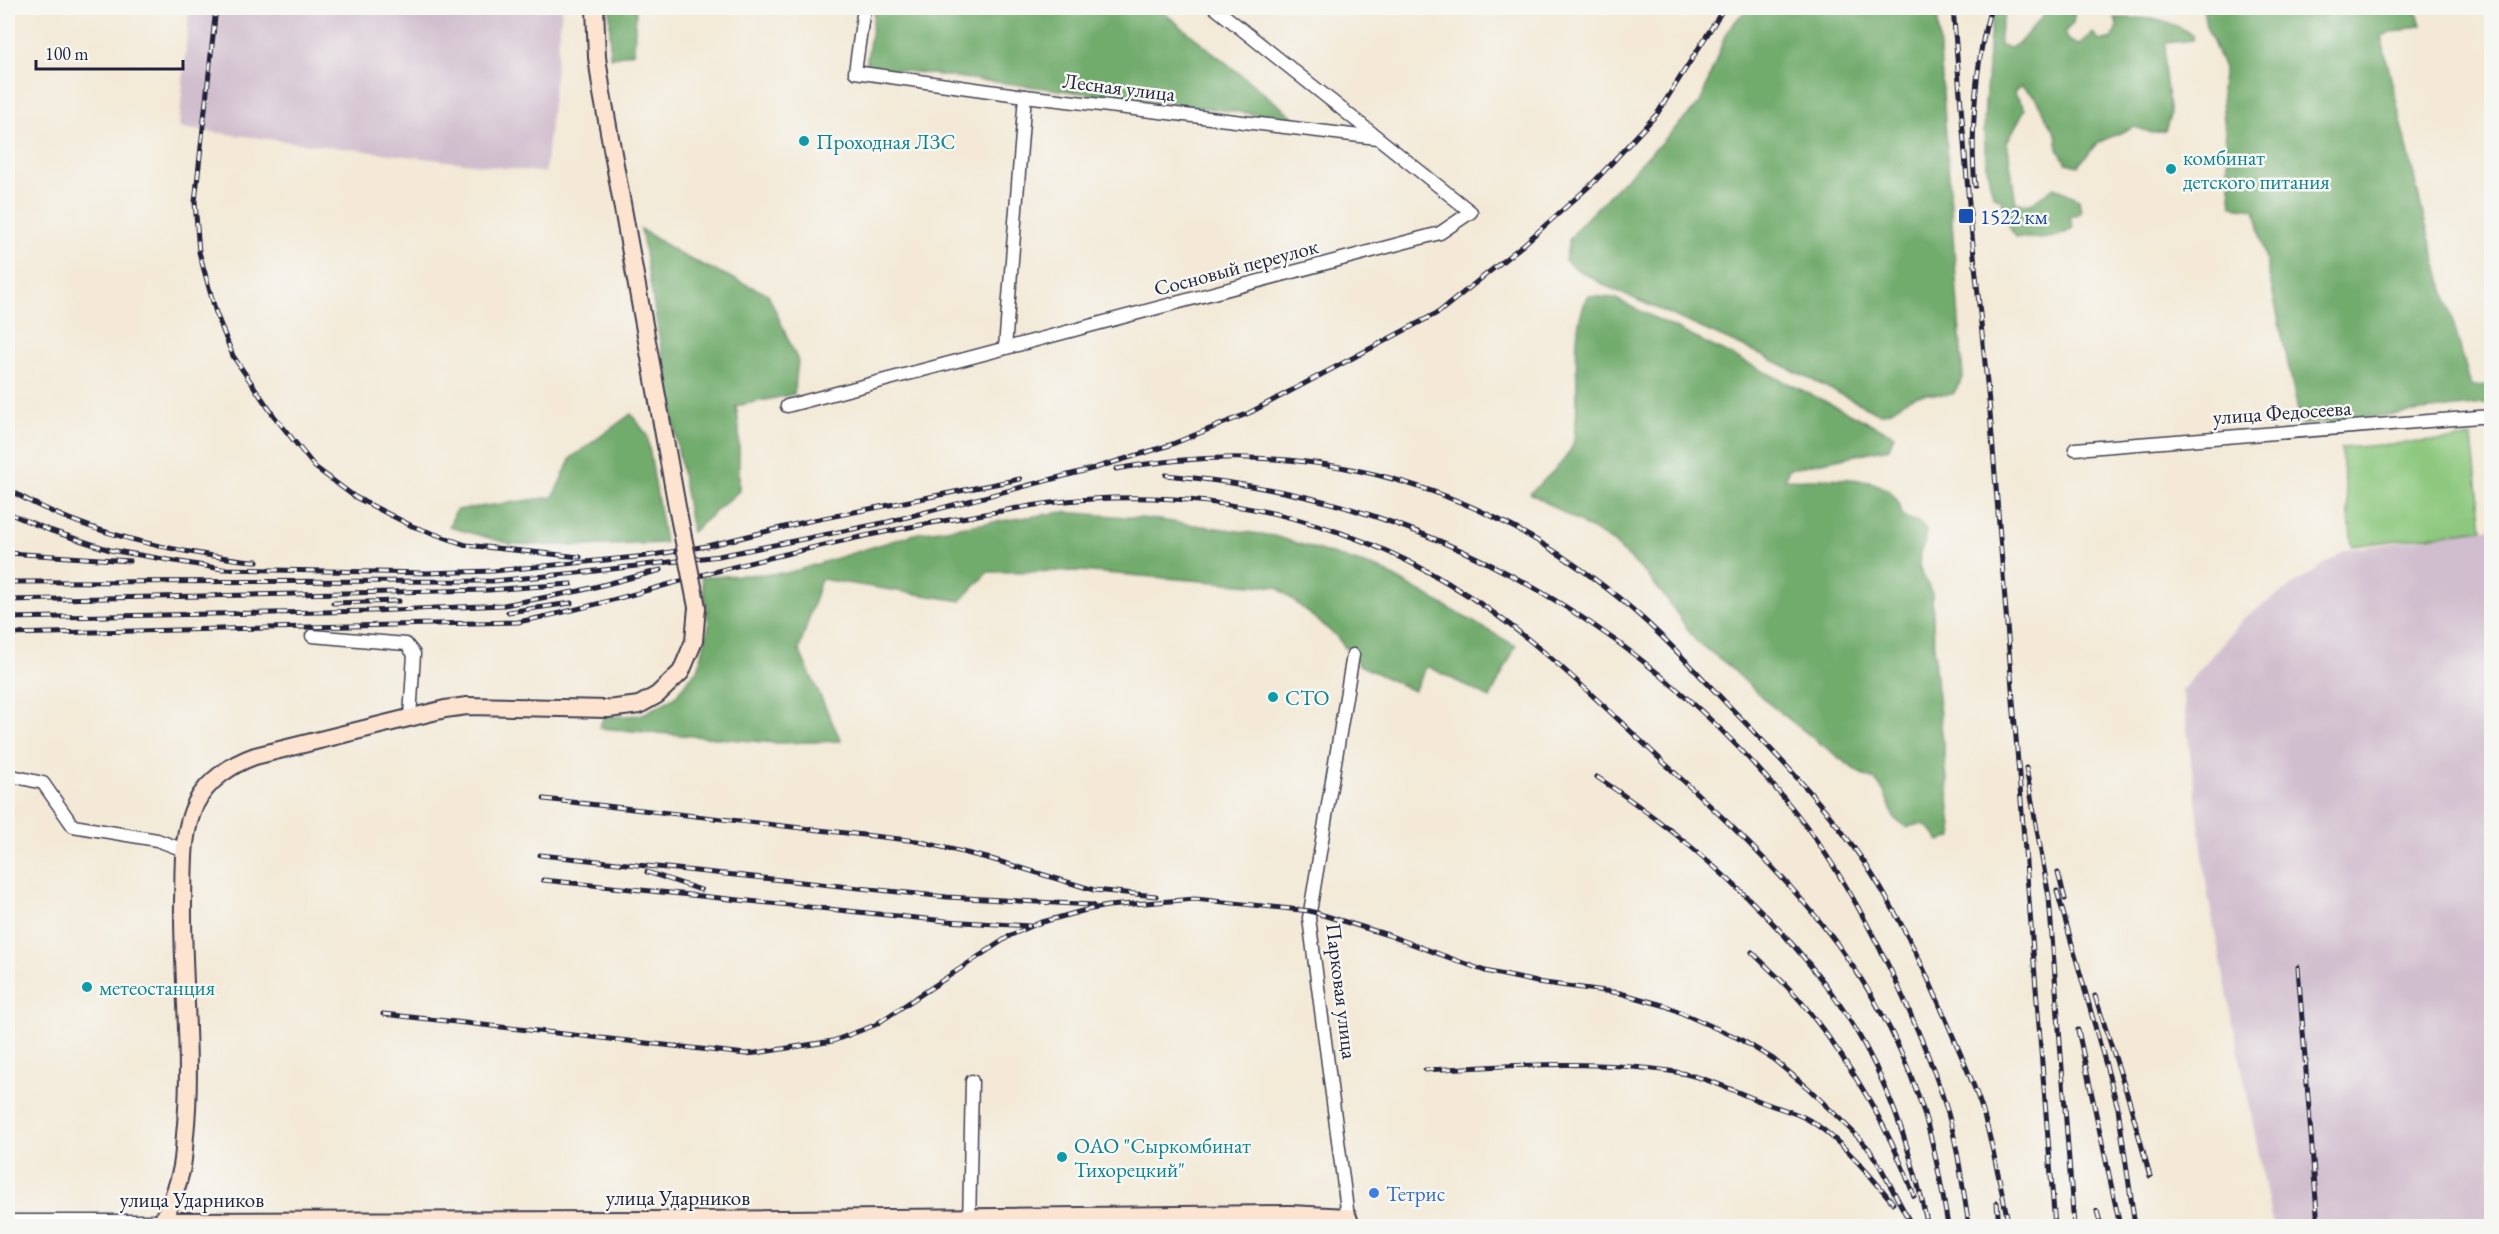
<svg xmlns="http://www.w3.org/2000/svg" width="2499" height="1234" viewBox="0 0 2499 1234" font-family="'EB Garamond',serif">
  <rect width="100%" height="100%" fill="#f6f6f2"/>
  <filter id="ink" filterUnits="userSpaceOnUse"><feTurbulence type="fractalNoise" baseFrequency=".0167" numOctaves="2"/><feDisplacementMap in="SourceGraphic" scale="12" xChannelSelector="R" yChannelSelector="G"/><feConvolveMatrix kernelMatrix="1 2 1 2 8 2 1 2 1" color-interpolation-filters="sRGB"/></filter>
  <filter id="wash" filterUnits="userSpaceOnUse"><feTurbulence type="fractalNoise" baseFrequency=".008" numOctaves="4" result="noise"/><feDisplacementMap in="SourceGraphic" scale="24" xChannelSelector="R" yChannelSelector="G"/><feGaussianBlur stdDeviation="1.35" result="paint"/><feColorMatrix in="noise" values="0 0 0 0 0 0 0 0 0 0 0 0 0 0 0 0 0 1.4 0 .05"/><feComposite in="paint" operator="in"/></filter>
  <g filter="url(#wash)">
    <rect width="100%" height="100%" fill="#f3e9d6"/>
    <!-- industrial -->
    <g fill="#d0bdcd">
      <polygon points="171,8 562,8 545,173 179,128 189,11"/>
      <polygon points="2491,528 2491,1226 2273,1226 2208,896 2182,690 2246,616 2346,550"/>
    </g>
    <!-- green -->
    <polygon fill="#8dc87e" stroke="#58755c" stroke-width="1.5" points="2472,438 2482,529 2352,546 2341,448"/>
    <!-- forest -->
    <g fill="#72ac6d" stroke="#4a6754" stroke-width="1.5">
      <polygon points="610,8 636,8 634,52 610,58"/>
      <polygon points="875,8 1158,8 1296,119 866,66"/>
      <path d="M1751 8H1937L1963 378 1953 394C1941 396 1930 392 1919 395 1901 399 1897 411 1880 414L1762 355 1606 286 1570 265 1565 260 1569 240 1581 224 1700 103 1726 33 1739 17Z"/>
      <path d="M1996 8H2008C2002 23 1999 28 2000 46L2010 48 2019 43 2050 8H2075L2073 23 2065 32C2066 40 2071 42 2079 45L2093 33 2099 41 2113 38 2117 26 2115 18C2143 17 2171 18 2193 36V40L2166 43 2164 66 2170 116 2165 131 2152 133 2135 127 2115 135 2097 143 2078 166 2066 163 2058 149 2056 134 2035 97 2021 86 2014 92 2025 109 2007 142 2016 203 2030 204 2054 187 2079 199 2081 213 2070 217 2073 228C2055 242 2035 239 2015 237L2006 221 2001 199 1993 195C1982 156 1983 120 1987 80 1989 56 1988 32 1996 8Z"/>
      <polygon points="2203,8 2416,8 2421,25 2381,36 2423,215 2471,386 2491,385 2491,403 2301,425 2255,209 2232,206 2221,89 2224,68 2206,26"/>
      <polygon points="641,229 683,256 768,294 798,361 794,394 736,406 739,427 739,491 692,532"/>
      <path d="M1588 296 1614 298 1894 435 1889 448 1789 469 1785 479C1817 482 1876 468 1897 500 1900 504 1901 512 1903 517L1916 521 1926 529 1925 542 1920 553 1919 566 1932 594 1935 668 1953 837 1940 841C1928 827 1927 819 1907 828L1895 819 1884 792 1876 781 1858 772 1813 738 1768 703 1729 666 1695 640 1669 602 1647 575 1613 542 1530 493C1545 478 1565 464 1573 444 1575 437 1575 428 1576 420 1580 382 1569 330 1588 296Z"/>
      <polygon points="631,414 647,435 665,543 584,546 511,544 449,527 456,510 553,497 571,458"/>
      <polygon points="1062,512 1152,519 1274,536 1380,569 1516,646 1490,698 1427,666 1414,691 1359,665 1336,636 1277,587 1079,571 988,572 961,601 821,579 799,650 841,741 776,743 599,728 604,717 641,715 674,698 699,667 709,625 701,577 788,573 918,533"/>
    </g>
  </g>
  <g filter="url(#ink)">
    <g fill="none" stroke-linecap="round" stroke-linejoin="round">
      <defs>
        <g id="street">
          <polyline points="864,8 855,72 1025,96 1377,138"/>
          <polyline points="1005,348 1025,96"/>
          <polyline points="787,406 1440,233 1471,212 1215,8"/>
          <polyline points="2075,449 2492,416"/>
          <polyline points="312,636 406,644 414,654 410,717"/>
          <polyline points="8,775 43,783 73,826 157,840 184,850"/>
          <polyline points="1250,1214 1250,1226"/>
          <polyline points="1348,1217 1309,918 1353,655"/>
          <polyline points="8,1221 162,1221"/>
          <polyline points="969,1226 972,1081"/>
        </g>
        <g id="secondary">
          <polyline points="595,8 597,57 602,93 678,512"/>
          <polyline points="162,1221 692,1220 1290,1214 1348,1217 1351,1226"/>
          <path d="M160 1226C168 1210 177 1189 181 1171 184 1159 184 1147 185 1135 193 1057 182 979 183 902 184 869 181 834 196 803 208 780 232 764 255 756L445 709 467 706 608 709 639 705 657 695 681 672 694 641 697 607"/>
        </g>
      </defs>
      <!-- street casing -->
      <use href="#street" stroke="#414052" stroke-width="15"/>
      <!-- secondary casing -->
      <use href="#secondary" stroke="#414052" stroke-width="20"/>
      <!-- street -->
      <use href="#street" stroke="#fff" stroke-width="12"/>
      <!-- secondary -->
      <use href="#secondary" stroke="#fde4d1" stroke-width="16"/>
      <defs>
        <g id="rail">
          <polyline points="216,8 195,202 199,252 216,313 233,356 274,416 315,467 355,497 412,526 466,545 580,557"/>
          <polyline points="1953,8 1970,216 1990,412 2055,1226"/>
          <path d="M1975 186C1970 137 1976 55 1991 8"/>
          <path d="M1116 469C1293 436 1463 476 1605 587 1650 621 1688 663 1727 704 1771 749 1815 794 1852 845 1894 902 1925 969 1952 1034 1963 1060 1975 1086 1983 1112 1994 1150 2001 1188 2009 1226"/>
          <path d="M1166 475C1227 481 1288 490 1348 508 1522 560 1677 666 1792 808 1832 857 1863 914 1891 971 1915 1023 1939 1076 1953 1132 1960 1163 1964 1195 1969 1226"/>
          <path d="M8 489C67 525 139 544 207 555 223 557 240 561 257 561"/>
          <polyline points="8,513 49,530 110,550 222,569 427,573 493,571 647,556 707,546 809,521 1020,479"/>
          <polyline points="8,553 130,561"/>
          <polyline points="8,582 493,581 587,572 719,556 888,522 1095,468 1170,445 1249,413 1439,312 1523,245 1593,183 1657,114 1724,8"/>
          <polyline points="8,600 488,590 571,584"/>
          <polyline points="333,603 399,601"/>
          <polyline points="508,612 571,603"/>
          <polyline points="8,618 372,611 504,605 579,591 661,570"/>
          <path d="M8 634 518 622C581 610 641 592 702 575 790 552 878 531 967 517 1009 510 1050 501 1092 499 1217 491 1340 519 1448 583 1533 633 1604 707 1676 774 1778 868 1871 959 1918 1095 1933 1137 1941 1182 1948 1226"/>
          <polyline points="2026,768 2049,897 2074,1226"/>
          <path d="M1597 777C1695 842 1809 942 1865 1046 1896 1103 1914 1164 1928 1226"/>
          <polyline points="544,799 917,841 991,859 1094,890 1156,896"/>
          <polyline points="540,855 947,897 1093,905"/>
          <polyline points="647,872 701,890"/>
          <polyline points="2058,873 2065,899"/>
          <polyline points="543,880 946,921 1030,926"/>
          <polyline points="2057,891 2118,1108 2135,1226"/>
          <path d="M1752 952C1769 969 1788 986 1803 1004 1849 1061 1889 1127 1914 1196"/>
          <polyline points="2298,967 2318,1226"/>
          <polyline points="2095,996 2129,1100 2150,1176"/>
          <polyline points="383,1014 746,1054 756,1053 833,1041 875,1025 1011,935 1039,923 1086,910 1108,906 1195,899 1310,911 1388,935 1485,971 1537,982 1620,993 1666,1006 1738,1038 1773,1059 1808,1088 1854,1133 1869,1149 1881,1168 1912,1226"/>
          <polyline points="2078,1030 2120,1226"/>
          <path d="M1425 1070C1508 1066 1593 1059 1676 1072 1705 1077 1734 1091 1762 1102 1777 1108 1795 1112 1809 1120 1837 1136 1872 1177 1893 1203"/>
          <polyline points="1997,1203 1999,1226"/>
          <polyline points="2097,1211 2101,1226"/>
        </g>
      </defs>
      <!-- rail casing -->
      <use href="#rail" stroke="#22223b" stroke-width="5"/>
      <!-- rail -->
      <use href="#rail" stroke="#f6f6f2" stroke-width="3" stroke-dasharray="9" stroke-linecap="butt"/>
      <defs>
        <polyline id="secondary-bridge" points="678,512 697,607"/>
      </defs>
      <!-- secondary-bridge casing -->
      <use href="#secondary-bridge" stroke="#414052" stroke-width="20" stroke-linecap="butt"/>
      <!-- secondary-bridge -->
      <use href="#secondary-bridge" stroke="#fde4d1" stroke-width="16"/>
    </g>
  </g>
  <!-- markers -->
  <g fill="#0f9aa8" stroke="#f6f6f2" stroke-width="2">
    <circle cx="804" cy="141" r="6"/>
    <circle cx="2171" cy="169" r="6"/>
    <circle cx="1273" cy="697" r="6"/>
    <circle cx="87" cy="987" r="6"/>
    <circle cx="1062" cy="1157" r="6"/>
  </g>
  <rect fill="#1a4fb4" stroke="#f6f6f2" stroke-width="2" x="1958" y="208" width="16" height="16" rx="3"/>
  <circle fill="#3f7fe0" stroke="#f6f6f2" stroke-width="2" cx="1374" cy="1193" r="6"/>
  <g text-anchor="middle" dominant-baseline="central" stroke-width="5" stroke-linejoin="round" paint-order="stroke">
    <!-- street labels -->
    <g font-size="21" fill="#22223b" stroke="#f6f6f2">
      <text transform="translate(1119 87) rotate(7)">Лесная улица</text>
      <text transform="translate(1236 267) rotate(-15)">Сосновый переулок</text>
      <text transform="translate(2282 412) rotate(-4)">улица Федосеева</text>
      <text transform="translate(1342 991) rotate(83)">Парковая улица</text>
      <text x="678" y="1197">улица Ударников</text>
      <text x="192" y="1199">улица Ударников</text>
    </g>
    <!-- culture labels -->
    <g font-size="21" fill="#0d838f" stroke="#f6f6f2" text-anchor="start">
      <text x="816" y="141">Проходная ЛЗС</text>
      <text x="2183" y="157">комбинат<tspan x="2183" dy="24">детского питания</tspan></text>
      <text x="1285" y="697">СТО</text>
      <text x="99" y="987">метеостанция</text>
      <text x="1074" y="1145">ОАО "Сыркомбинат<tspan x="1074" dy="24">Тихорецкий"</tspan></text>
    </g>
    <!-- transit labels -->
    <g font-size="21" fill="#164399" stroke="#f6f6f2" text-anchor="start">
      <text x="1980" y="216">1522 км</text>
    </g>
    <!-- shop labels -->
    <g font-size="21" fill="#366cbe" stroke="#f6f6f2" text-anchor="start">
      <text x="1386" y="1193">Тетрис</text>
    </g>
  </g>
  <!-- margin -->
  <rect width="2499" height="1234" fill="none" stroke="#f6f6f2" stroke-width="30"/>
  <!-- scale -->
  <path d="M36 60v9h147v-9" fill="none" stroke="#22223b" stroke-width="3"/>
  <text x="45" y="60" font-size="18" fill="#22223b" stroke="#f6f6f2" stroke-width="4.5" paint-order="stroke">100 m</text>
</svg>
